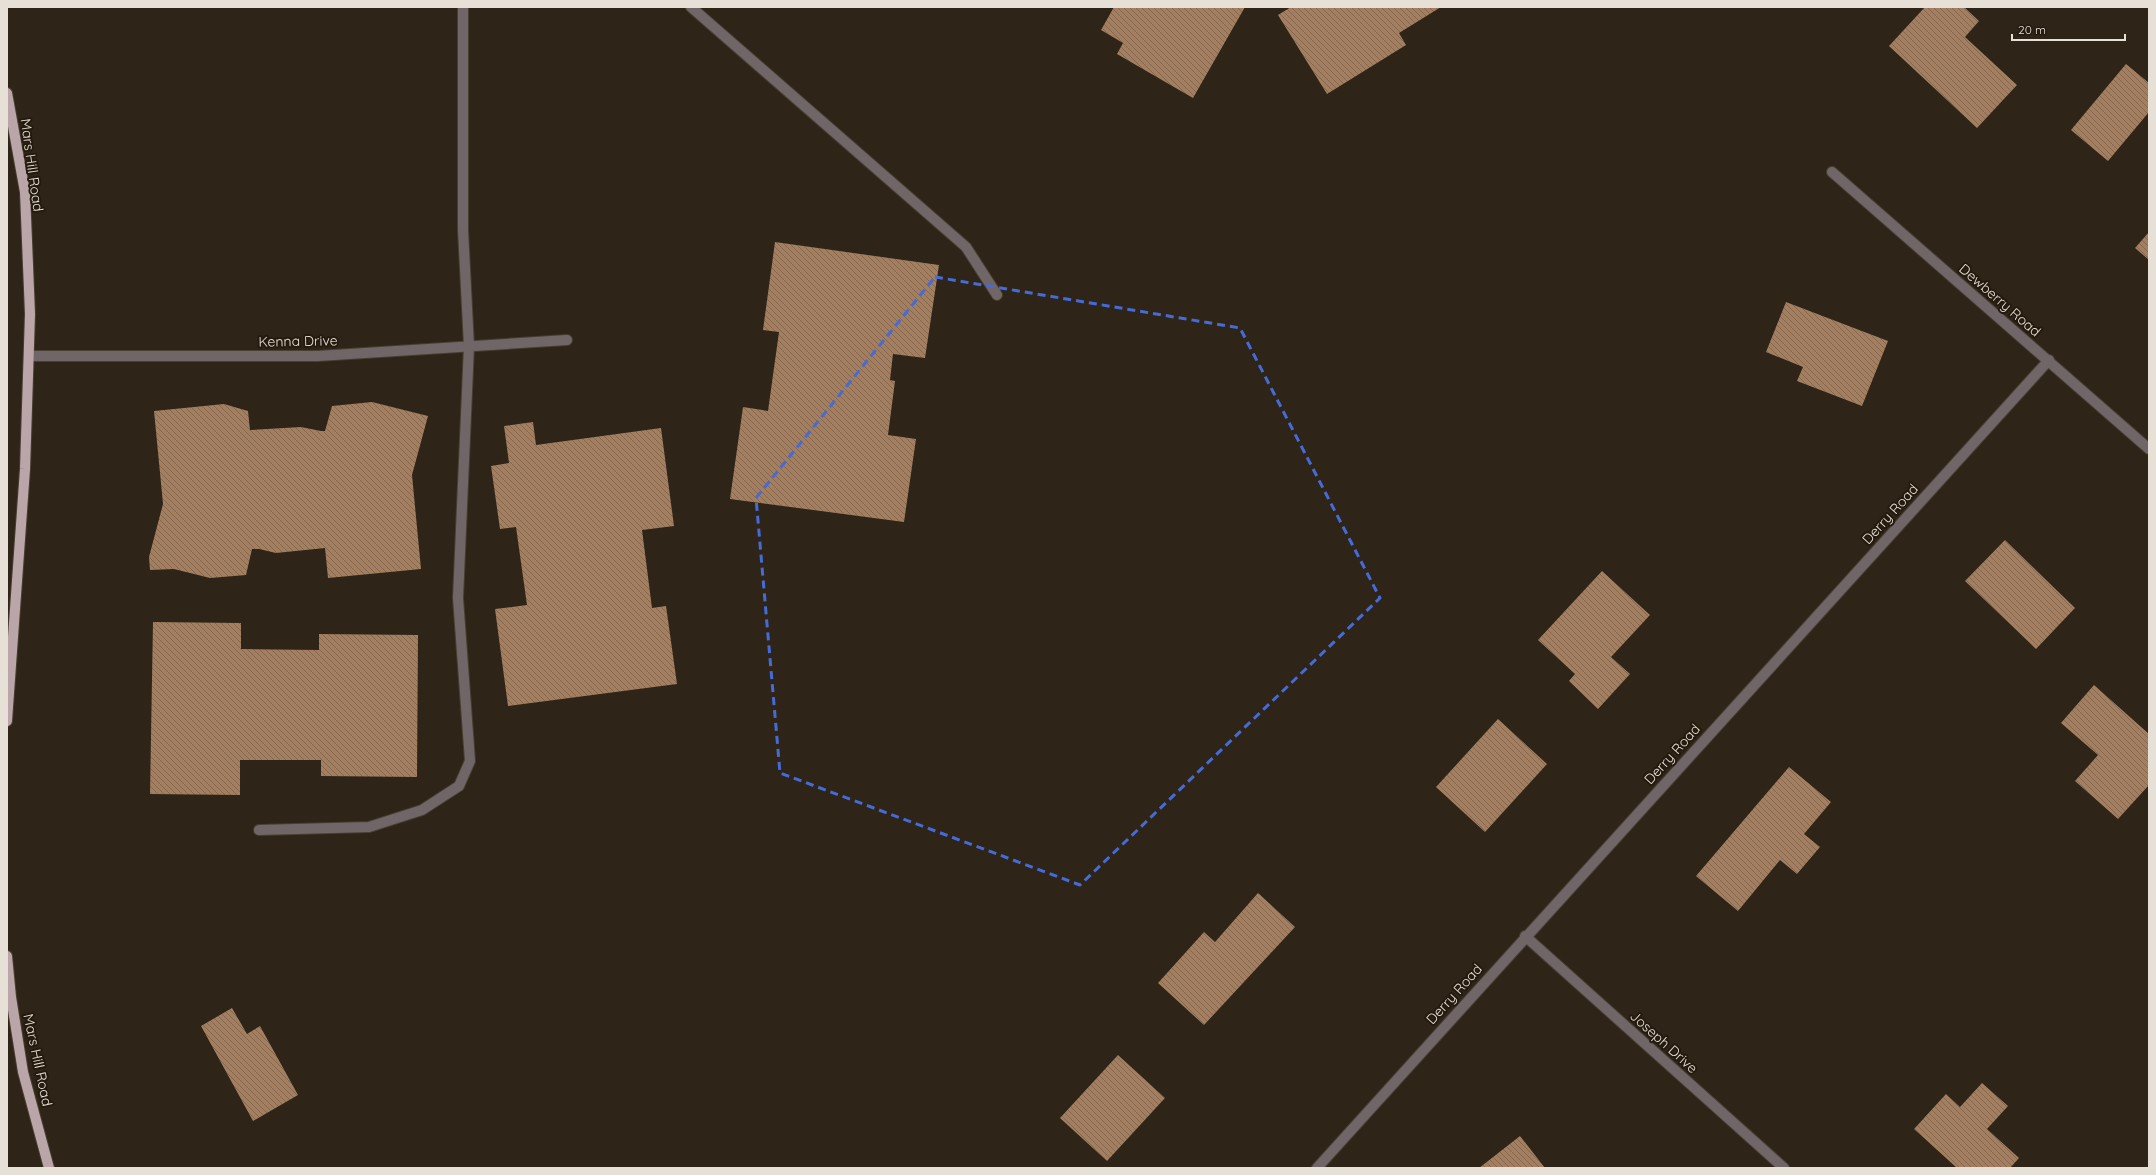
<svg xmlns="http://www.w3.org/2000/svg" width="2156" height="1175" viewBox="0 0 2156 1175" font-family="Quicksand,sans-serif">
  <defs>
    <pattern id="building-back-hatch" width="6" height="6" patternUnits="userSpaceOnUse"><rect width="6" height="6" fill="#a57e5d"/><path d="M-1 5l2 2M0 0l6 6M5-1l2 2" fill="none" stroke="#836953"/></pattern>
  </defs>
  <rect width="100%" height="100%" fill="#2e2417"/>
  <!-- building -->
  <g fill="url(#building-back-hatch)">
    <polygon points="1114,7 1245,7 1193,98 1117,54 1123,43 1101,30"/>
    <polygon points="1291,7 1441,7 1399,33 1406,45 1327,94 1278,15"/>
    <polygon points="1925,7 1964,7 1979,21 1965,37 2017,85 1977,128 1889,46"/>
    <polygon points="2126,64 2149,83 2149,112 2108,161 2071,130"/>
    <polygon points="2149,232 2149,260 2135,248"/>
    <polygon points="775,242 939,265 925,358 893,354 890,380 895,381 888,435 916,439 904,522 730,499 743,407 768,411 779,332 763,330"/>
    <polygon points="1786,302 1888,341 1862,406 1797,381 1803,367 1766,352"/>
    <polygon points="372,402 428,416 412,475 421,569 328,578 325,548 276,553 259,549 252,549 246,575 210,578 174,569 150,570 149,557 163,504 154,411 224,404 248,411 250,430 301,427 321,431 325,431 332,406"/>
    <polygon points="533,422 536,445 661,428 674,526 642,530 652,608 666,606 677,684 508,706 495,609 527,605 516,527 500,529 491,466 509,463 504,426"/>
    <polygon points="2005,540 2075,608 2036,649 1965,581"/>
    <polygon points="1602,571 1650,615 1611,657 1630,674 1598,709 1569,681 1575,674 1538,640"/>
    <polygon points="153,622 241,623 241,649 319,650 319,634 418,635 417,777 321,776 321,760 240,760 240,795 150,794"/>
    <polygon points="2094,685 2149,734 2149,785 2118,819 2075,781 2098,755 2061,723"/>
    <polygon points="1498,719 1547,764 1485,832 1436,787"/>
    <polygon points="1789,767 1831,802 1804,834 1820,847 1797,874 1780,860 1738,911 1696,876"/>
    <polygon points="1258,893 1295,927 1204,1025 1158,983 1204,932 1215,942"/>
    <polygon points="232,1008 247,1034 260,1026 298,1095 253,1121 201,1026"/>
    <polygon points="1118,1055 1165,1098 1107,1161 1060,1118"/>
    <polygon points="1982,1083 2008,1106 1987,1129 2019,1158 2010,1168 1957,1168 1914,1129 1946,1094 1960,1107"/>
    <polygon points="1520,1136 1545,1168 1479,1168"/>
  </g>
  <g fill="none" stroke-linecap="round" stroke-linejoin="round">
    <defs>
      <g id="street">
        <polyline points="691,7 966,247 997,295"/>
        <polyline points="1832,172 2149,449"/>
        <polyline points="29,356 318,356 567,340"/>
        <polyline points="259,830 369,827 422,810 459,786 470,761 458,598 469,346 463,230 463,7"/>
        <polyline points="1525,936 1784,1168"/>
        <polyline points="1317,1168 2049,360"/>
      </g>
      <g id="primary">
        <polyline points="7,93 25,192 30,314 25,469 7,721"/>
        <polyline points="7,956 11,997 23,1072 49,1168"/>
      </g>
    </defs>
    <!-- street casing -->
    <use href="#street" stroke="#483e32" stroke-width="12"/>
    <!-- primary casing -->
    <use href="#primary" stroke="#483e32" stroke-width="12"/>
    <!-- street -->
    <use href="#street" stroke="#706667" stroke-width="10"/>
    <!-- primary -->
    <use href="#primary" stroke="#baa6a8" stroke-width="10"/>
  </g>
  <!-- marked area -->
  <path fill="none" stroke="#456bd8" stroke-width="3" stroke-dasharray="8 5" stroke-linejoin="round" d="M935 277 1240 328 1380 598 1080 885 780 773 756 498Z"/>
  <g text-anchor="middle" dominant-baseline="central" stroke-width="4" stroke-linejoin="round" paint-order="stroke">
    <!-- street labels -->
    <g font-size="14" fill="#e7e0d7" stroke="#241a0e">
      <text transform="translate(32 165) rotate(82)">Mars Hill Road</text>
      <text transform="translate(2000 300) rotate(41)">Dewberry Road</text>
      <text transform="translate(298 341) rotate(-1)">Kenna Drive</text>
      <text transform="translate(1890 514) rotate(-48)">Derry Road</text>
      <text transform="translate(1672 754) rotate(-48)">Derry Road</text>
      <text transform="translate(1454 994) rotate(-48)">Derry Road</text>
      <text transform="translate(1664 1042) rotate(42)">Joseph Drive</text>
      <text transform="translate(38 1060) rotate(78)">Mars Hill Road</text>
    </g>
  </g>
  <!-- border -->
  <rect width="2156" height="1175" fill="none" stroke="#e7e0d7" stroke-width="16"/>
  <!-- scale -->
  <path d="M2012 34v6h113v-6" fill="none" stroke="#e7e0d7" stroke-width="2"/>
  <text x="2018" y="34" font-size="12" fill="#e7e0d7" stroke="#241a0e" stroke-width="3" paint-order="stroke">20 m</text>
</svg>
